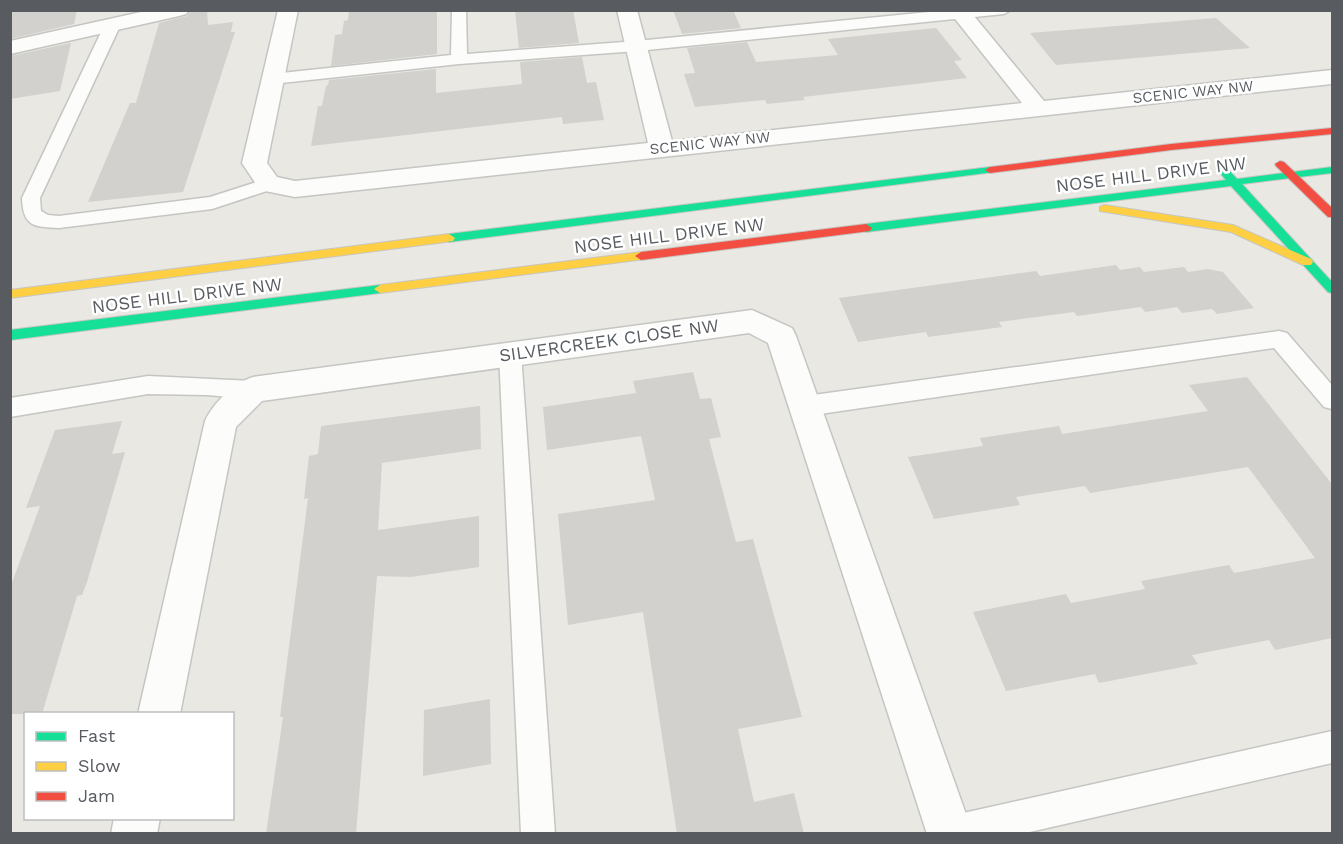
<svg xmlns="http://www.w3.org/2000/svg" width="1343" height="844" viewBox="0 0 1343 844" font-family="'Work Sans',sans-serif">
  <rect width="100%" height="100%" fill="#e9e8e2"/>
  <!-- building -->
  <g fill="#d2d1cd">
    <polygon points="10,10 77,10 74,24 10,39"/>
    <polygon points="191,10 207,10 208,25 233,22 231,32 235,32 183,192 88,202 130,103 136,103 159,23 187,16"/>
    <polygon points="349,10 437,10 437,54 331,66 335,35 342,34 344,21 348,20"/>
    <polygon points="515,10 573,10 579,43 519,48"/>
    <polygon points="673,10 733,10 741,28 682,34"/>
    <polygon points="1216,18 1250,48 1056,65 1030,33"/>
    <polygon points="936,28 962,60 954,61 967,78 803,97 805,100 767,104 765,100 695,107 684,74 695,73 687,48 747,42 756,62 838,55 828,39"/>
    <polygon points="71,43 60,91 10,99 10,56"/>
    <polygon points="582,57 587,83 596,82 604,120 563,124 562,117 311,146 318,106 322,106 326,86 328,85 329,80 436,69 436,93 522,84 520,62"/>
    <polygon points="1116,265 1120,270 1140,267 1144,272 1184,267 1188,272 1208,269 1223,272 1254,308 1217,314 1212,309 1182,313 1177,307 1145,312 1141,307 1077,316 1074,312 999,322 1002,327 928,337 926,332 858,342 839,298 1036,271 1040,276"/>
    <polygon points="693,372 700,399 711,398 721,437 709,439 736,542 753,539 802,717 738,729 754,802 794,793 804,834 677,834 643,612 568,625 558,514 655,500 641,436 547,450 543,407 636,393 633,381"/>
    <polygon points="1247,377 1332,484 1332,638 1275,650 1269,640 1192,655 1198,664 1099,683 1095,674 1006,691 973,612 1066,594 1071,603 1145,589 1141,581 1229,565 1234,573 1315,558 1248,467 1090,493 1085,486 1016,497 1020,505 934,519 908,457 983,446 980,438 1059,426 1062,434 1208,411 1189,385"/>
    <polygon points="480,406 481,449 382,463 378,530 479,516 479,567 411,577 377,576 356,834 266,834 283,717 280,717 308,498 304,499 309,456 318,454 321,426"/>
    <polygon points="122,421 112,454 125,452 87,582 82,595 77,596 42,714 10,714 10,588 40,506 26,508 55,430"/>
    <polygon points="490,699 491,764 423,776 424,710"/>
  </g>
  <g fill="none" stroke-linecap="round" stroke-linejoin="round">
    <defs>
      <g id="lane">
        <polygon points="452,10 466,10 467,54 637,41 949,10 1011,10 1004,14 637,51 459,64 272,84 264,79 272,74 451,55"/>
        <path d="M112 21 120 26 40 198 41 211 48 215 59 216 210 197 269 178 276 180 278 184 276 188 212 209 59 228C33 227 23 226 22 198L104 26Z"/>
        <polygon points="1279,331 1287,333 1332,385 1332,409 1324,407 1274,348 806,416 798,413 794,406 798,399 806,396"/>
        <polygon points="510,344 518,347 521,353 555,834 521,834 499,353 502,347"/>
        <polygon points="148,376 253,381 261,383 265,390 261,397 253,399 207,395 148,394 10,417 10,398"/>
        <polygon points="1332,731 1332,763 1021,834 933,833 938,821 950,816"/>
      </g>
      <g id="street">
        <polygon points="150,10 189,10 186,14 179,16 10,54 10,41"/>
        <polygon points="278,10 298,10 267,163 277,177 295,181 648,143 617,10 637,10 672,141 1022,103 948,10 969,10 1044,101 1332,70 1332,84 295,197 260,190 242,163"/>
        <path d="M752 310 792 328 796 336 973 834H927L768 343 749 333 262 401 236 427 180 714H138L205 421C213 403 234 383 253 377Z"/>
        <polygon points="114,818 160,818 157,834 111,834"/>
      </g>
      <g id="fast">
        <polygon points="1221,165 1225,166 1237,179 1332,167 1332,173 1242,184 1332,282 1332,293 1328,292 1231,186 866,232 860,228 866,224 1226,180 1216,168"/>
        <polygon points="990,167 995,170 994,172 449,242 443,238 449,234"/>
        <polygon points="380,285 386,289 380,293 10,340 10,330"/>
      </g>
      <g id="slow">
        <polygon points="1104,205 1233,225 1311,259 1313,262 1311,265 1303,265 1231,232 1100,211 1100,207"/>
        <polygon points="449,234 455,238 453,241 10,298 10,290"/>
        <polygon points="641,252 645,253 645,259 380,293 374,289 380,285"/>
      </g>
      <g id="jam">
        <polygon points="1332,128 1332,134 1171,150 990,173 985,170 990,167 1171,144"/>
        <polygon points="1280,161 1284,162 1332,208 1332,217 1328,217 1276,166 1275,164"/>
        <polygon points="866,224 872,228 870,231 641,260 635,256 641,252"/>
      </g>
    </defs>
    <!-- lane casing -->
    <use href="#lane" stroke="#c5c5c3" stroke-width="3"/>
    <!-- street casing -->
    <use href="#street" stroke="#c5c5c3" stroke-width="3"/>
    <!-- fast casing -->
    <use href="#fast" stroke="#c5c6c4" stroke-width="2"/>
    <!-- slow casing -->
    <use href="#slow" stroke="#c5c6c4" stroke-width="2"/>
    <!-- jam casing -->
    <use href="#jam" stroke="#c5c6c4" stroke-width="2"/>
    <!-- lane -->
    <use href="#lane" fill="#fcfcfb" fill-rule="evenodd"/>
    <!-- street -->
    <use href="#street" fill="#fcfcfb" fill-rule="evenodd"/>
    <!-- fast -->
    <use href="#fast" fill="#16e098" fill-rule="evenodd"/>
    <!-- slow -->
    <use href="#slow" fill="#ffcf43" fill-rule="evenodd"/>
    <!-- jam -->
    <use href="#jam" fill="#f24e42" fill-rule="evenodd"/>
  </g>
  <g text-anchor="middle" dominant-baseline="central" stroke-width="5" stroke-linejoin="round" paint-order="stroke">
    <!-- far-street labels -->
    <g font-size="15" fill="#585c61" stroke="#fff">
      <text transform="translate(1193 92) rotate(-6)">SCENIC WAY NW</text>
      <text transform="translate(710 143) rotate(-6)">SCENIC WAY NW</text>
    </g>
    <!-- street labels -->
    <g font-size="18" fill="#585c61" stroke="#fff">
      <text transform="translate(1151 174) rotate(-7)">NOSE HILL DRIVE NW</text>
      <text transform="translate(669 235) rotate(-7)">NOSE HILL DRIVE NW</text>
      <text transform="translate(187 295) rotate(-7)">NOSE HILL DRIVE NW</text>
      <text transform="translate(609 340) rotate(-8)">SILVERCREEK CLOSE NW</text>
    </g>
  </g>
  <!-- border -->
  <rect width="1343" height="844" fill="none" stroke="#585c61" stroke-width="24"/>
  <!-- legend -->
  <rect x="24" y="712" width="210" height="108" fill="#ffffff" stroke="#bcbec0" stroke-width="1.5"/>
  <rect x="36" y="732" width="30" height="9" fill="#16e098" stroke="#bcbec0" stroke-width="1.5"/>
  <text x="78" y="742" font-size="18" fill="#585c61">Fast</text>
  <rect x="36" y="762" width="30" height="9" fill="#ffcf43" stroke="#bcbec0" stroke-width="1.5"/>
  <text x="78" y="772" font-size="18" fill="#585c61">Slow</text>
  <rect x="36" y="792" width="30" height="9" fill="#f24e42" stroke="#bcbec0" stroke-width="1.5"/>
  <text x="78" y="802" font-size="18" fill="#585c61">Jam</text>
</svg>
